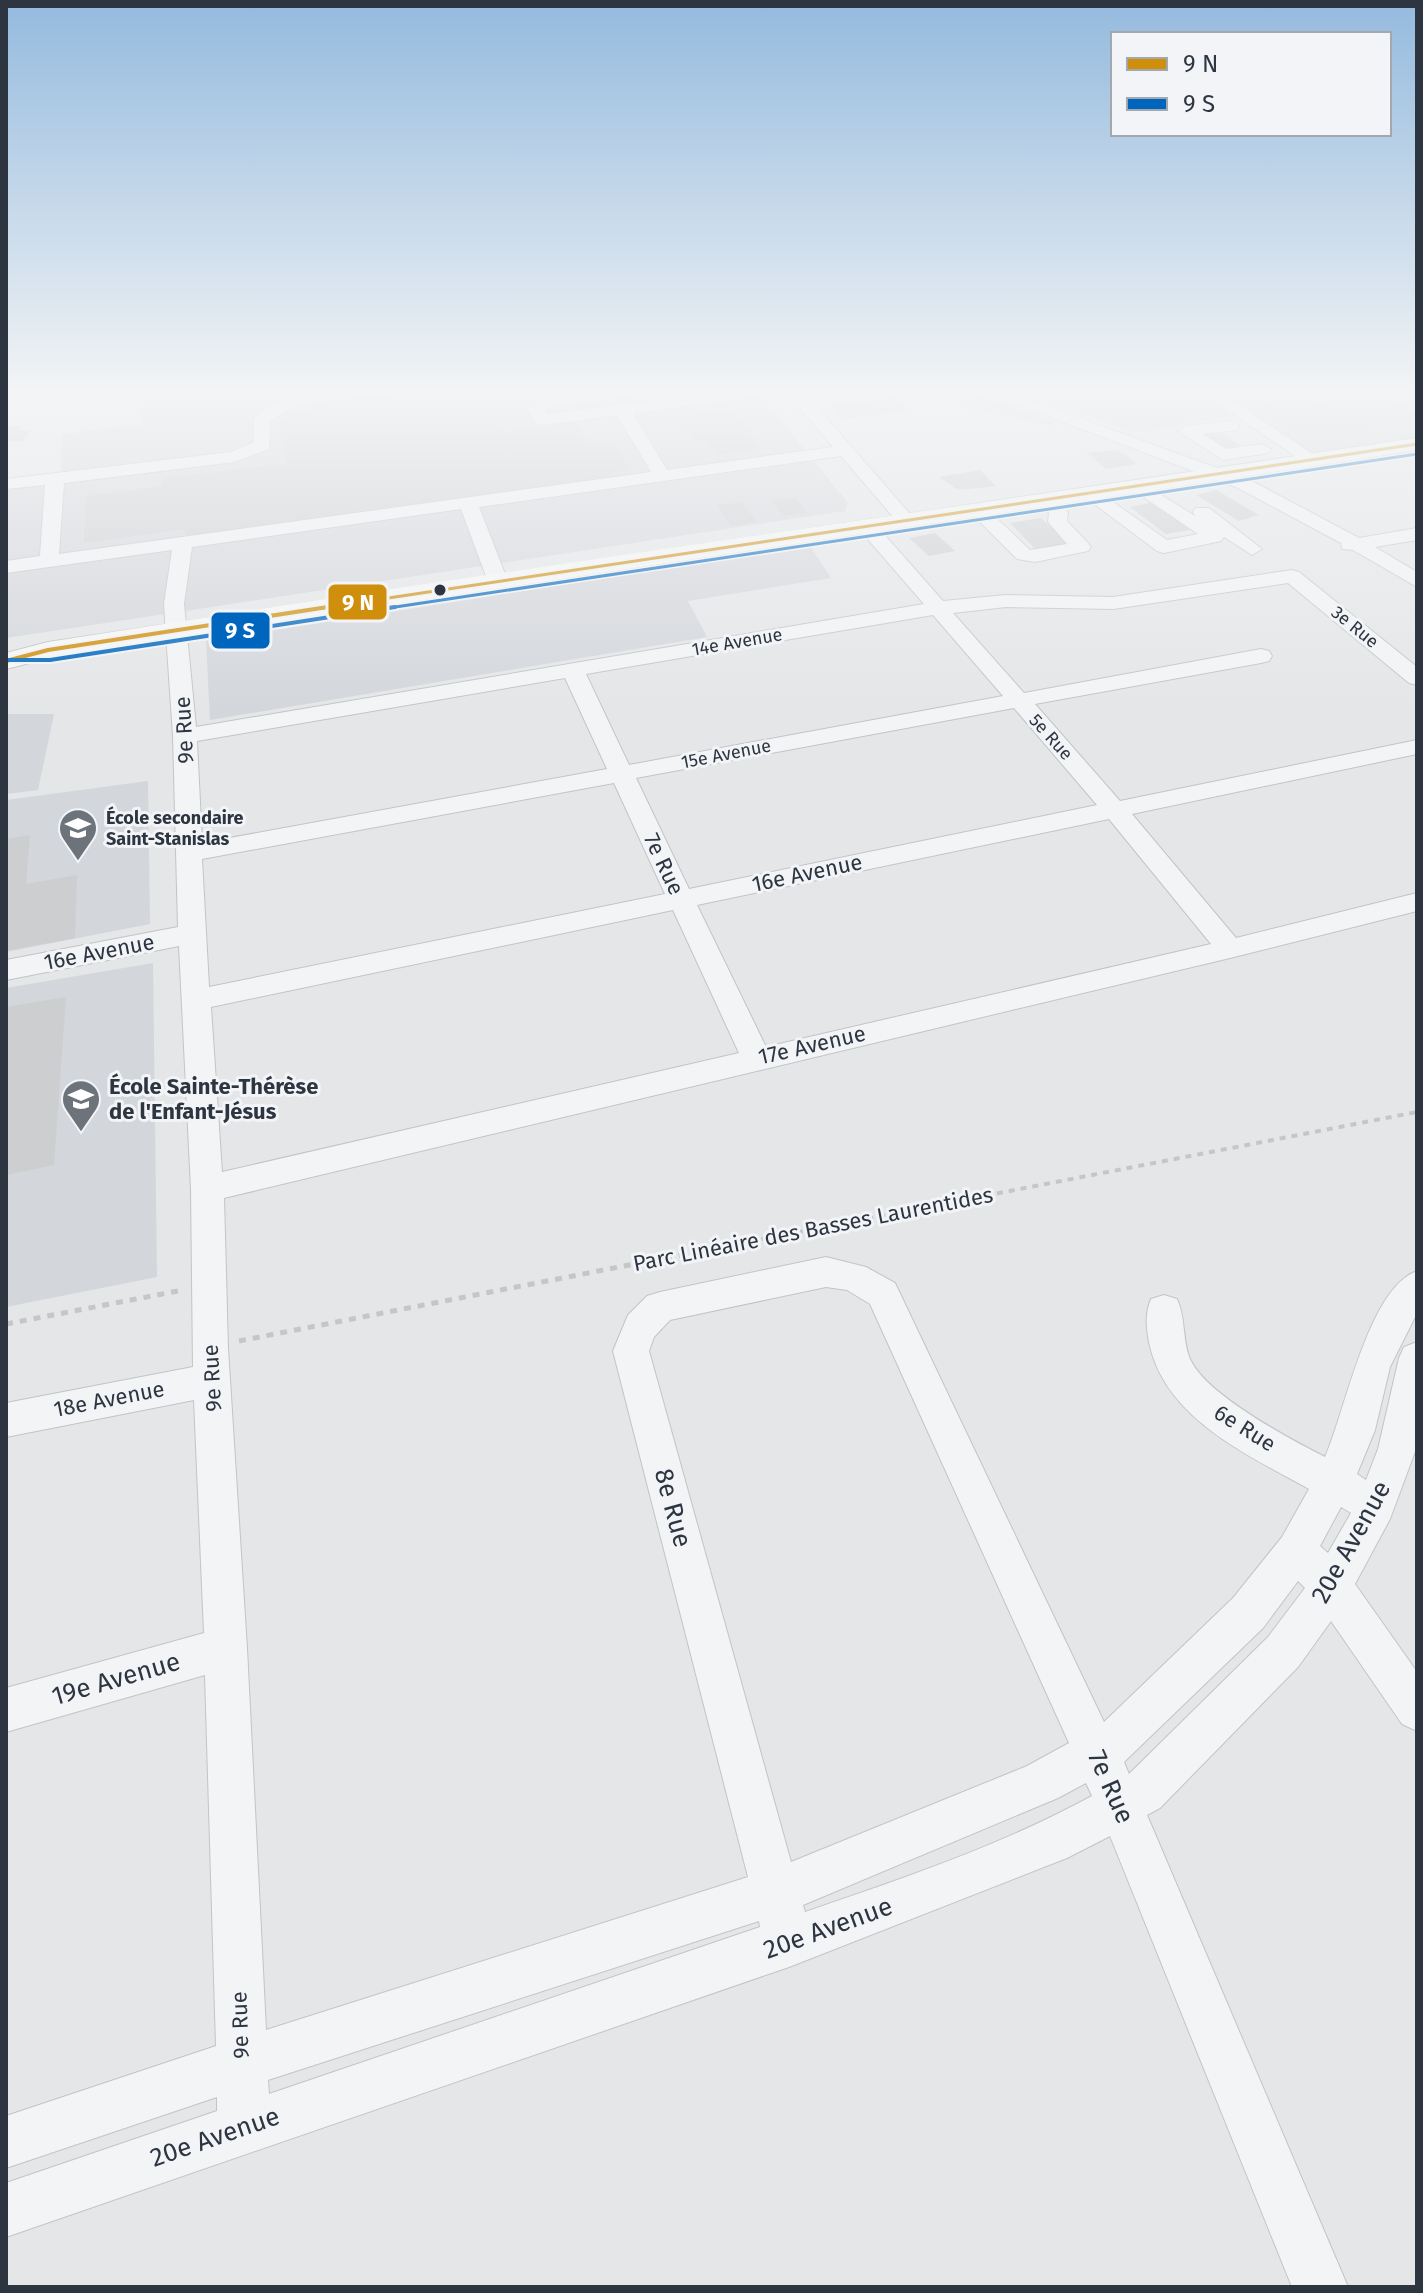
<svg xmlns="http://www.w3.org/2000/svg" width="1423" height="2293" viewBox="0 0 1423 2293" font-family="'Fira Sans',sans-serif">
  <rect width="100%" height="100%" fill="#e4e6e8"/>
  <!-- built -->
  <g fill="#d3d6db">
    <polygon points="139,390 756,390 848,503 845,511 6,638 6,480 61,473 62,434 142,424"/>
    <polygon points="1011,390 1417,390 1417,445 1314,461 1236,415 1136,433"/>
    <polygon points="810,546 831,578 688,601 707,637 210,720 206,641"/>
    <polygon points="6,714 54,714 38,790 6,794"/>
    <polygon points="148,781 150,924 6,952 6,800"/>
    <polygon points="153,963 157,1277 6,1307 6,988"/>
  </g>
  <!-- green -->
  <polygon fill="#d5dbd5" points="906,390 962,390 1053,421 1051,426 927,398"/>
  <!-- building -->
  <g fill="#cdced0">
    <polygon points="471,390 584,390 536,398 499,421 505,432 576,422 589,444 612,442 630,470 610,473 611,477 186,535 184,529 84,543 86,496 162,486 162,478 287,463 279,422 314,403 407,393 416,396 452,392 462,394"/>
    <polygon points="1132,390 1168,390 1187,403 1155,407"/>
    <polygon points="1235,390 1294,390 1314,402 1355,396 1345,390 1378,390 1417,413 1417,417 1304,434 1289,425 1309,422 1285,406 1264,409"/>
    <polygon points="895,397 909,410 844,419 832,405"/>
    <polygon points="731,411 762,449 717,455 706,441 698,442 680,417"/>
    <polygon points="6,426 22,426 19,430 31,430 23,441 6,441"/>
    <polygon points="1219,431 1243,448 1222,451 1199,434"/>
    <polygon points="1118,450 1137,464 1106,469 1087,453"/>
    <polygon points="980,470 996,486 958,490 939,477"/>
    <polygon points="1216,490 1259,515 1239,521 1196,495"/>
    <polygon points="796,498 807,513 783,516 773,501"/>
    <polygon points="742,502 757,522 731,526 717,505"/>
    <polygon points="1153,502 1190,530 1166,534 1130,507"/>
    <polygon points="1041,518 1071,545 1038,552 1010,523"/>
    <polygon points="935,533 955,551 929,556 909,538"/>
    <polygon points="30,835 26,884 77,875 75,938 6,951 6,839"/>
    <polygon points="66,997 54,1165 6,1175 6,1007"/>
  </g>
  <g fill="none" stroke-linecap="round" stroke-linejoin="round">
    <defs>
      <g id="minor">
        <path d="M338 390H398L390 395C351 399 302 397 270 422L269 449 234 462 64 483 59 554 651 472 617 415 543 425 537 424 528 409C542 392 615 384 635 392L627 397 550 406 545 410 548 414 736 390H780L772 395 633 413 667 470 833 447 785 390H802L917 522 908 528 901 526 841 456 479 507 507 579 497 585 487 579 461 509 192 547 184 604 196 727 924 604 858 528 868 522 875 524 943 601 1006 595 1113 597 1292 570 1299 572 1417 667V685L1409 683 1288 583 1113 609 1006 607 953 613 1024 693 1261 649 1269 651 1272 656 1269 661 1261 663 1035 704 1120 801 1417 740V754L1132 814 1236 938 1417 893V911L1230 958 224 1198 228 1348 247 1648 266 2030 748 1877 613 1351 628 1315 647 1296 660 1292 826 1257 866 1267 895 1283 1104 1722 1233 1598 1282 1537 1309 1489C1248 1455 1164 1418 1149 1342 1146 1326 1145 1313 1151 1299L1164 1295 1177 1299C1186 1318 1182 1340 1190 1359 1206 1395 1290 1439 1325 1457 1345 1413 1368 1288 1417 1271V1313L1390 1367 1375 1430 1357 1474 1366 1480 1378 1449 1399 1358 1404 1347 1417 1342 1416 1449 1390 1519 1355 1584 1417 1672V1731L1402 1724 1331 1621 1298 1667 1160 1808 1147 1815 1348 2287H1292L1110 1836 1067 1858 789 1967 6 2237V2183L217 2111V2097L6 2168V2116L216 2046 205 1675 6 1732V1688L204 1633 194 1400 6 1437V1403L193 1367 191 1189 179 946 6 980V960L178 927 173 736 164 604 172 550 6 573V561L40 556 45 485 6 489V479L231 452 254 442V420C276 394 311 399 338 390ZM933 615 1003 696 629 765 586 674ZM565 678 607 769 202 843 197 741ZM1014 708 1097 805 689 889 636 778ZM614 783 665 894 209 987 202 859ZM1109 819 1211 944 766 1047 697 905ZM673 910 739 1053 222 1172 211 1007ZM826 1287 847 1290 870 1304 1069 1743 1027 1766 791 1862 649 1351 654 1337 670 1320ZM1341 1507 1351 1513 1328 1553 1320 1546ZM1298 1581 1305 1588 1268 1637 1129 1774 1124 1762 1263 1628ZM1086 1783 1092 1796C1002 1845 902 1879 805 1912L803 1905 1058 1798ZM759 1921 760 1927 269 2094 268 2080Z"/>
        <polygon points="979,390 1002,390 1250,480 1359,538 1417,528 1417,540 1375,547 1417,572 1417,587 1353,550 1342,549 1341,543 1238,488"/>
        <polygon points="1198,390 1217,390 1323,461 1320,465 1308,465"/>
        <polygon points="1231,421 1237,422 1239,426 1237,430 1203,434 1226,449 1262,444 1271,449 1268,453 1223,460 1178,431 1187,426"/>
        <polygon points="1139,481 1195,516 1193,512 1195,508 1209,508 1262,549 1252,555 1224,537 1221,541 1164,553 1157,551 1081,494 1084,490 1096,490 1167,540 1198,534 1133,490 1130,486 1133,482"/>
        <polygon points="1046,495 1053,497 1068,512 1067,521 1088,543 1091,547 1088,551 1035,562 1017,559 969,511 978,505 985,507 1030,550 1067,544 1048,522 1049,513 1037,501"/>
      </g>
      <path id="major" d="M1417 438V450C961 521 505 585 49 658L6 669V653L48 642C504 570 961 507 1417 438Z"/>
    </defs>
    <!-- minor casing -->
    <use href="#minor" stroke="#c2c4c6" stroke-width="2"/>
    <!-- major casing -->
    <use href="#major" stroke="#c1c3c5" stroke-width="2"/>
    <!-- path-far1 -->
    <polyline stroke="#c4c6c8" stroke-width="4" stroke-dasharray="6 6" stroke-linecap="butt" points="726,1246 1417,1112"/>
    <!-- path -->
    <g stroke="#c4c6c8" stroke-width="5" stroke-dasharray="7 7" stroke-linecap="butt">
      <polyline points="6,1324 183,1290"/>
      <polyline points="239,1341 737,1244"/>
    </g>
    <!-- minor -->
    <use href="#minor" fill="#f3f4f5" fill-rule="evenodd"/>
    <!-- major -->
    <use href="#major" fill="#f7f7f7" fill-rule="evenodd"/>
    <defs>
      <polyline id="bus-1-far1" points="315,609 1417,444"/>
      <polyline id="bus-1" points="6,661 48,650 328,607"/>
      <polyline id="bus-2-far1" points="382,609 1417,454"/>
      <polyline id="bus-2" points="6,660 50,660 395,607"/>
    </defs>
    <!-- bus-1-far1 casing -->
    <use href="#bus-1-far1" stroke="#f2f4f7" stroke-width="6"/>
    <!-- bus-1 casing -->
    <use href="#bus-1" stroke="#f2f4f7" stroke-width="8"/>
    <!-- bus-2-far1 casing -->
    <use href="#bus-2-far1" stroke="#f2f4f7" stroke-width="6"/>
    <!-- bus-2 casing -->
    <use href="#bus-2" stroke="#f2f4f7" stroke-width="8"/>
    <!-- bus-1-far1 -->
    <use href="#bus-1-far1" stroke="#cf8f0d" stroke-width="3"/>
    <!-- bus-1 -->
    <use href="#bus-1" stroke="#cf8f0d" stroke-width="4"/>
    <!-- bus-2-far1 -->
    <use href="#bus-2-far1" stroke="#0065bd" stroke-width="3"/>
    <!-- bus-2 -->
    <use href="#bus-2" stroke="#0065bd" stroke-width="4"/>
  </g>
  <!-- sky -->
  <linearGradient id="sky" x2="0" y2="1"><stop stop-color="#94bade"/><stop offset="0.55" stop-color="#f3f4f5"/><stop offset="1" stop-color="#f3f4f5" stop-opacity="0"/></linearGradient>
  <rect width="1423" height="711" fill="url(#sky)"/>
  <!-- icons -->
  <defs>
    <symbol id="school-pin" viewBox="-11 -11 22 30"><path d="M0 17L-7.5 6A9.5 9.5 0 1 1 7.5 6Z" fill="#6d737b" stroke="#f2f4f7"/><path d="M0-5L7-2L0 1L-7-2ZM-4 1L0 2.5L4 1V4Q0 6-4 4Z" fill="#fff"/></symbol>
  </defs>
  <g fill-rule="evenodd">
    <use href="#school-pin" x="56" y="806" width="44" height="60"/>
    <use href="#school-pin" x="59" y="1077" width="44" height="60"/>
  </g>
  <!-- markers -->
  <circle fill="#2d3540" stroke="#f2f4f7" stroke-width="3" cx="440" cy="590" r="7"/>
  <g text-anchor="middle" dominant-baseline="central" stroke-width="6" stroke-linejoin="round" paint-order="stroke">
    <!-- far-street labels -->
    <g font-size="18" fill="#2d3540" stroke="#f2f4f7">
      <text transform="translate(1355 627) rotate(39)">3e Rue</text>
      <text transform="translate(737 642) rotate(-10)">14e Avenue</text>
      <text transform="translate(1051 737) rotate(48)">5e Rue</text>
      <text transform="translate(726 754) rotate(-11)">15e Avenue</text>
    </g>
    <!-- far-poi labels -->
    <g font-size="18" font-weight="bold" fill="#2d3540" stroke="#f2f4f7" text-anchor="start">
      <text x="106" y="818">École secondaire<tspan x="106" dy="21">Saint-Stanislas</tspan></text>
    </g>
    <!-- street labels -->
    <g font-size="22" fill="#2d3540" stroke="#f2f4f7">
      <text transform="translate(184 730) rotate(-93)">9e Rue</text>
      <text transform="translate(664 864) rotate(65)">7e Rue</text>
      <text transform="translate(807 873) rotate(-12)">16e Avenue</text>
      <text transform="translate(99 952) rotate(-11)">16e Avenue</text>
      <text transform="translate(812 1045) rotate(-13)">17e Avenue</text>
      <text transform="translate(813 1229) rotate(-11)">Parc Linéaire des Basses Laurentides</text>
      <text transform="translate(212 1378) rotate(-93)">9e Rue</text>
      <text transform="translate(109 1399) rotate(-11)">18e Avenue</text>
      <text transform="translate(1245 1428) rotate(32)">6e Rue</text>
      <text transform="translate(240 2025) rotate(-92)">9e Rue</text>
    </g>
    <!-- poi labels -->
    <g font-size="22" font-weight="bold" fill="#2d3540" stroke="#f2f4f7" text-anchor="start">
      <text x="109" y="1086">École Sainte-Thérèse<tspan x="109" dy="25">de l'Enfant-Jésus</tspan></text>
    </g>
    <!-- near-street labels -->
    <g font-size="26" fill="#2d3540" stroke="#f2f4f7">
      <text transform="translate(673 1508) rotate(75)">8e Rue</text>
      <text transform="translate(1351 1542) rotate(-61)">20e Avenue</text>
      <text transform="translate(116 1679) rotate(-16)">19e Avenue</text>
      <text transform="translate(1111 1787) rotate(66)">7e Rue</text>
      <text transform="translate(828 1928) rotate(-20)">20e Avenue</text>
      <text transform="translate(215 2137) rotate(-19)">20e Avenue</text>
    </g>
  </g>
  <g stroke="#f2f4f7" stroke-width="3">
    <rect x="327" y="583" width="61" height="38" rx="8" fill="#cf8f0d"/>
    <rect x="210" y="611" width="61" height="39" rx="8" fill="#0065bd"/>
  </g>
  <g font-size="22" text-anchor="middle" font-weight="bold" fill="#fff">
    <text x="358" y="610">9 N</text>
    <text x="240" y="638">9 S</text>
  </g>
  <!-- border -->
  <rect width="1423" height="2293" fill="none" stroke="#2d3540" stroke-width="16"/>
  <!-- legend -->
  <rect x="1111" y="32" width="280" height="104" fill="#f2f4f7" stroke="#a3a8ae" stroke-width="2"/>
  <rect x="1127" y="58" width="40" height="12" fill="#cf8f0d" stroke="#a3a8ae" stroke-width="2"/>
  <text x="1183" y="72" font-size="24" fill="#2d3540">9 N</text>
  <rect x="1127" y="98" width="40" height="12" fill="#0065bd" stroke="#a3a8ae" stroke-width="2"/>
  <text x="1183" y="112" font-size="24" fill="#2d3540">9 S</text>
</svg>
